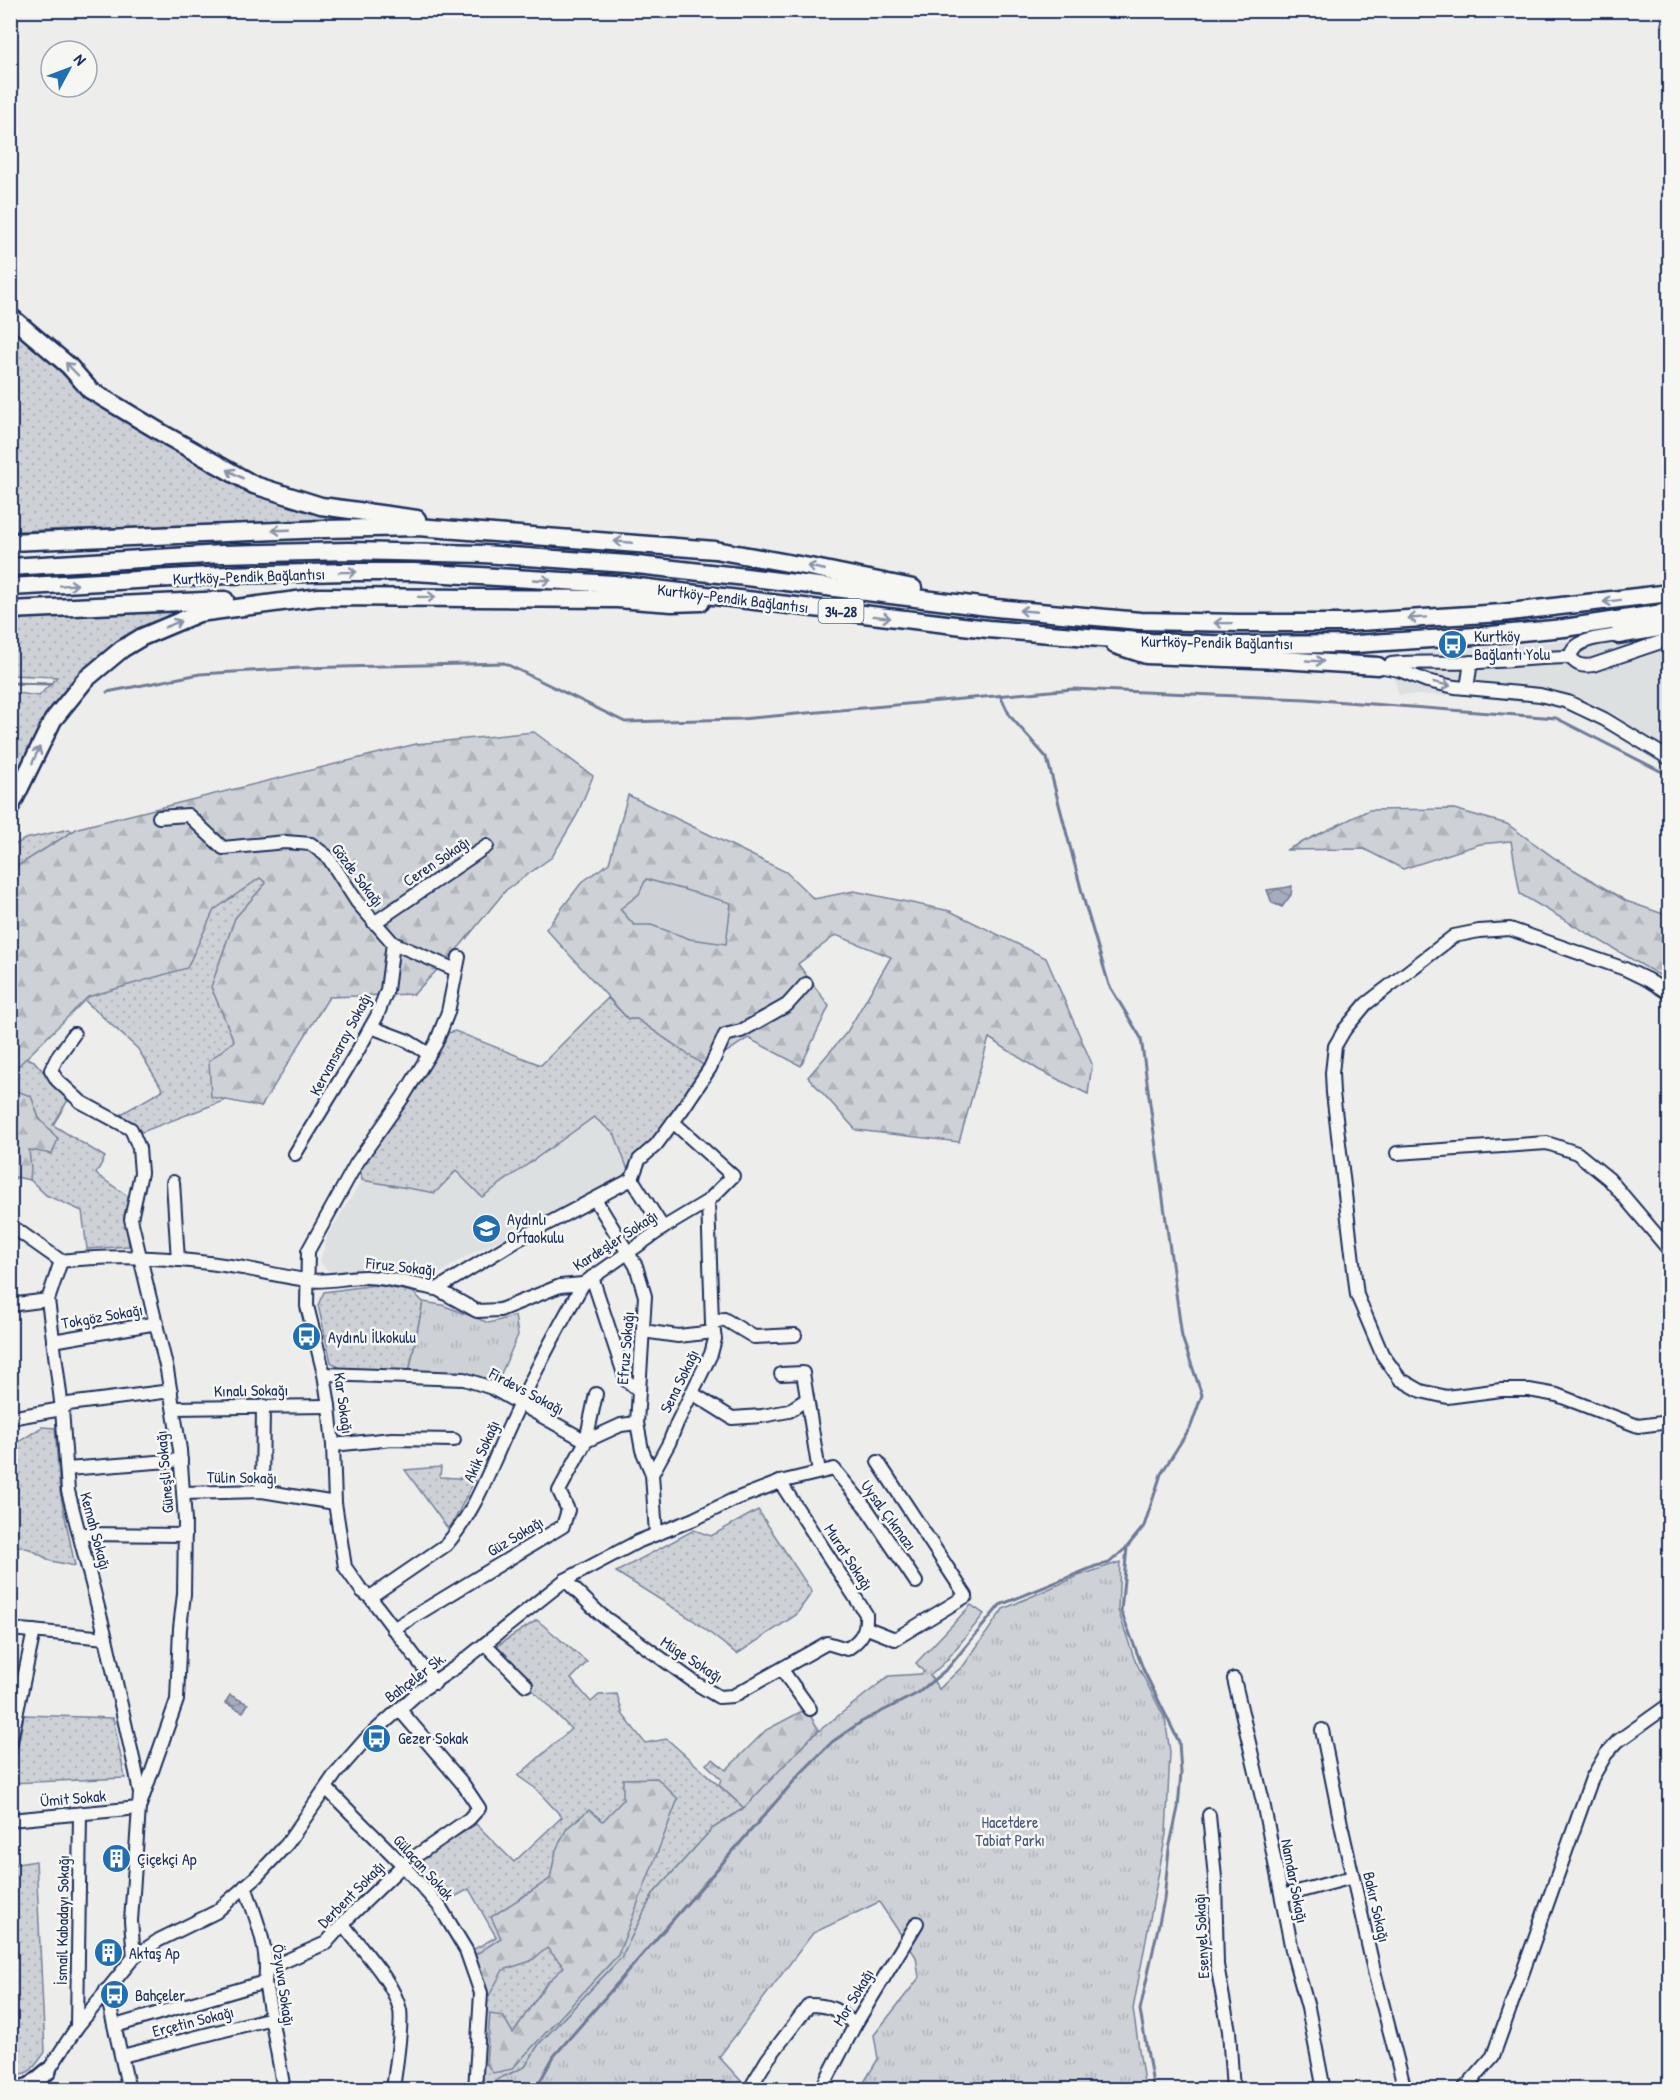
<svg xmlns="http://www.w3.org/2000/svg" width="1680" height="2100" viewBox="0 0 1680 2100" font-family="'Patrick Hand',sans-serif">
  <defs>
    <pattern id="grass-dots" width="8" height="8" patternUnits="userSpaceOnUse" patternTransform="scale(1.5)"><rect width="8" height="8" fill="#ced2d7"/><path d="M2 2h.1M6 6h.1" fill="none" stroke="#b0b5bb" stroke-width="1.8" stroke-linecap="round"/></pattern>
    <pattern id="forest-firs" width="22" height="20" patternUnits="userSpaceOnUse" patternTransform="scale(1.5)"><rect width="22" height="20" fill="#ced2d7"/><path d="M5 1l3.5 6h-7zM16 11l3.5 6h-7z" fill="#b0b5bb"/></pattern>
    <pattern id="park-tufts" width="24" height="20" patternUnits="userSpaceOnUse" patternTransform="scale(1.5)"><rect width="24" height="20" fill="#ced2d7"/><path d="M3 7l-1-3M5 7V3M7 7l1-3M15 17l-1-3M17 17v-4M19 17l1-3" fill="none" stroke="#b0b5bb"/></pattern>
    <pattern id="water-waves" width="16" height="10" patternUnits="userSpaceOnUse" patternTransform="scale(1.5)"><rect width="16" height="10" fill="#a5acbc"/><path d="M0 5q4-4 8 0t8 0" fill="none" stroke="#868c9c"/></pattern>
  </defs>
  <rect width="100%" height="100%" fill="#edeeec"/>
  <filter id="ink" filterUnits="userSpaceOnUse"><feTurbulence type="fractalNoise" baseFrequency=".0167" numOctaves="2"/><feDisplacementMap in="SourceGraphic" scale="12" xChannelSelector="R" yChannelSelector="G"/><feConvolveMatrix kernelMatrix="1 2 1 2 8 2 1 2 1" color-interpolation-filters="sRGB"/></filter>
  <g filter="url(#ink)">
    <!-- built -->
    <g fill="#dde0e1">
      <polygon points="1669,622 1669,769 1570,709 1548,700 1515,696 1399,695 1393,674 1143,656 1065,647 1158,653 1364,657 1563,641"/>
      <polygon points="594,1117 615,1135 629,1173 460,1260 432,1279 364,1273 332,1275 320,1262 328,1234 362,1180 435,1193 456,1171 483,1197"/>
    </g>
    <!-- grass -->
    <g fill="url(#grass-dots)" stroke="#74809a" stroke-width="1.5">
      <polygon points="10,327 90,398 252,494 352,521 11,531"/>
      <polygon points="199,606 98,659 11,795 11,692 39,696 57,677 11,675 11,617"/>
      <polygon points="69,829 96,848 11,945 11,847 25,839"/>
      <polygon points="257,862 288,877 245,1015 226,1100 142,1132 121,1114 163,1090 138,1049 82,998"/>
      <polygon points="608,998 628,1019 637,1019 705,1066 677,1108 629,1173 615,1135 594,1117 482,1197 456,1171 435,1193 362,1180 360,1166 433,1060 448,1033 455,1031 541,1065"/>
      <polygon points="11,1052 34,1061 68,1100 53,1125 105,1157 96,1174 129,1197 125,1216 129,1246 87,1249 82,1211 46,1195 22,1172 11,1183"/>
      <polygon points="375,1285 413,1292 423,1302 409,1373 343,1370 331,1362 318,1305 324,1292"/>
      <polygon points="42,1427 55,1428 60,1492 75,1566 51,1561 30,1549 11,1545 10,1465 14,1445"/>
      <polygon points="441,1467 440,1477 475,1479 454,1521 448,1529 405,1470"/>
      <polygon points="758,1510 812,1592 796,1615 737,1654 693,1620 616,1572 694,1530 711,1536"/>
      <polygon points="537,1620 587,1662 571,1679 591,1702 599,1695 617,1694 623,1715 645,1743 667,1739 744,1808 712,1829 653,1894 621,1958 539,2044 525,2067 498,2079 491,2089 481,2089 486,1995 467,1953 496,1937 469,1889 445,1902 413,1864 476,1824 514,1862 562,1817 535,1788 518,1776 571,1729 492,1649"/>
      <polygon points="24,1715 113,1718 125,1778 11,1783"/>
      <path d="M36 1861 45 2052C35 2066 30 2077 11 2074V1865Z"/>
    </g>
    <!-- forest -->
    <g fill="url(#forest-firs)" stroke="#74809a" stroke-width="1.5">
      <polygon points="534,732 593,776 577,815 552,857 506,890 461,945 414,994 329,997 261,1107 211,1097 209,1061 234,1041 211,987 235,918 266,883 260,878 214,910 187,968 88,997 11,1073 11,870 78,828 416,744"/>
      <polygon points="628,795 786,872 814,899 854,891 950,911 1046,958 1092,1064 1088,1094 1039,1070 989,1038 959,1142 856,1130 808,1077 847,1032 891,957 836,935 798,964 829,1006 801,1066 748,1038 705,1066 637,1019 628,1019 546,929 582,882 609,863"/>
      <polygon points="1454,809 1507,824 1556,859 1626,901 1669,916 1669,981 1520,894 1511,841 1480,844 1403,869 1364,849 1286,850 1369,810"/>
      <polygon points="11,1089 31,1096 39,1118 58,1139 52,1154 29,1150 31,1168 30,1180 11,1176"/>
      <polygon points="806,1709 819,1730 744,1808 719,1785 721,1779 706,1764 713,1759 726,1770 766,1730"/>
      <polygon points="657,1778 678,1799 618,1955 512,2069 493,2073 486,2063 490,2014 503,2016 513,2033 546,1984 564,1967 547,1948 531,1961 503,1970 489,1996 475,1955 501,1938 491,1917 550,1879 556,1850 567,1828 589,1810 603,1821 623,1800 623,1779"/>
    </g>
    <!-- park -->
    <g fill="url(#park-tufts)" stroke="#74809a" stroke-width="1.5">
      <path d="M423 1302 442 1305 489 1323 515 1316 518 1335 497 1383C477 1372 433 1374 409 1373Z"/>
      <polygon points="1120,1562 1118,1610 1134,1658 1165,1719 1170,1752 1166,1834 1133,2009 1145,2089 860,2089 878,2059 874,2035 919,1978 916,1957 879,1902 813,1933 719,2057 742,2082 740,2089 491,2090 498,2079 525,2067 539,2044 621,1958 653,1894 712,1829 744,1808 811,1737 889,1676 921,1674 924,1672 916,1663 971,1605 984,1614 946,1661 930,1676 939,1689 964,1665 1003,1609 1078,1576"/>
    </g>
    <!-- garden -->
    <polygon fill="#ced2d7" stroke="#74809a" stroke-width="1.5" points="646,879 731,903 726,944 690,939 651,925 634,925 620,909 639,894"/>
    <!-- water -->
    <g fill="url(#water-waves)" stroke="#6e7a96" stroke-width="1.5">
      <path d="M1292 886 1291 895 1282 907 1272 903 1267 890C1276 888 1283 889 1292 886Z"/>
      <polygon points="230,1695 248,1704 243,1712 225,1703"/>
    </g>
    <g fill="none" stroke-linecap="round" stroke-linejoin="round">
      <!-- stream -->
      <g stroke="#6e7a96" stroke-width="3">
        <polyline points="10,683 51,684"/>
        <polyline points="107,692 200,674 301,668 504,663 625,722 741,719 1073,689 1306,699 1556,718 1670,776"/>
        <polyline points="1000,695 1010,716 1047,758 1085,904 1109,985 1141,1038 1182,1337 1202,1395 1191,1426 1161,1474 1144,1526 1127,1547 1121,1611 1144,1671 1179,1742 1181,1773 1178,1808 1169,1849 1164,1900 1140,2010 1154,2090"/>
        <polyline points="535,2090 554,2056 801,1773 832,1742 861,1722 918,1693 948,1668 1000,1605 1096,1566 1109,1563 1126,1548"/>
      </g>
      <defs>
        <g id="minor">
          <path d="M1618 635C1602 638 1574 638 1570 657 1577 665 1582 667 1593 665L1670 639"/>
          <path d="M1391 664C1421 661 1450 664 1480 662 1510 661 1540 657 1570 657"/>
          <polyline points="1378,666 1399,670 1427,681 1455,687 1540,695 1568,702 1604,719 1670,759"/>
          <polyline points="1467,688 1471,662"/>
          <polyline points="159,817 188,815 223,848 285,842 311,844 328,857 357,902 393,943 456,970"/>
          <polyline points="374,923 487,846"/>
          <polyline points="1670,994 1648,980 1625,969 1510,929 1479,931 1454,936 1366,1004 1345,1029 1335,1046 1332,1073 1333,1093 1357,1295 1382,1354 1400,1379 1421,1391 1447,1397 1501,1390 1529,1390 1557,1395 1638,1426 1670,1422"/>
          <polyline points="371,1027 408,1041 429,1054"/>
          <polyline points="74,1034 57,1058 51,1070 57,1080 81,1102 131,1129 139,1148 141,1173 131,1219 167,1370 180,1450 185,1521 184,1594 180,1628 177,1700 139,1808 131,1921 134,1957"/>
          <polyline points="1397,1153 1547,1143 1577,1153 1609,1179 1670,1251"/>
          <polyline points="295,1154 357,1052 377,1016 387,990 393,943"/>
          <polyline points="632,1179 639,1160 656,1145 682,1110 710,1068 725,1035 741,1031 787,1005 806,984"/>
          <polyline points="632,1179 663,1228"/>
          <polyline points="173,1182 178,1260"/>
          <polyline points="595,1199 636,1266 645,1296 637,1423 642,1450 652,1474"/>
          <path d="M10 1225 61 1261C122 1253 182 1258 243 1268 264 1272 284 1277 306 1280 326 1283 345 1277 365 1277 388 1277 413 1285 437 1289L517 1240 632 1179"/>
          <polyline points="592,1277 626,1380 638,1390"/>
          <polyline points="437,1289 477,1311 500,1310 560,1286 583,1284 663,1228 708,1201 733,1176 673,1122"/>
          <polyline points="10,1305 48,1300"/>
          <polyline points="712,1323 724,1319 754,1337 795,1335"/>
          <polyline points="643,1331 678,1336 714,1332"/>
          <polyline points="53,1341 157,1323"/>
          <polyline points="324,1374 464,1379 492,1388 586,1441 621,1425 637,1423"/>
          <polyline points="781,1374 803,1373 819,1472"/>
          <polyline points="692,1393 732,1418 762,1416 789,1411 807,1399"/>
          <polyline points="174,1408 329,1406"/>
          <polyline points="10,1418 62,1409 68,1404 171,1391"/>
          <polyline points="333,1445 392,1439 454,1440"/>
          <polyline points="67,1469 181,1460"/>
          <polyline points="262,1491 263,1406"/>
          <polyline points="184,1493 262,1491 335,1503"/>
          <polyline points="80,1534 185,1535"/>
          <polyline points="656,1534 652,1474 669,1443 677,1423 711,1354 715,1339 712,1323 708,1201"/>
          <path d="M565 1580 600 1614 697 1684 719 1697 733 1696 827 1643 847 1649C861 1640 867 1631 866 1614L780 1482"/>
          <path d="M370 1597 446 1545C474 1513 488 1474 505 1436 528 1384 555 1333 583 1284"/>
          <polyline points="867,1628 895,1639 966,1596 878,1462"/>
          <polyline points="10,1629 106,1638"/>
          <polyline points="393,1629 563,1526 568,1510 559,1491 586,1441 596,1394"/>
          <polyline points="485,1644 526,1685"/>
          <polyline points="782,1670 810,1709"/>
          <polyline points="1234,1679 1263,1802 1292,1950 1308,2008 1324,2090"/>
          <polyline points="435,1683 370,1597 362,1591 345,1567 335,1503 333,1445 329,1406 324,1374 307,1306 308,1251 356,1164 403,1097 436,1043 448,1012 459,957"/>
          <polyline points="1322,1730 1342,1829 1375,1975 1405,2090"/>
          <polyline points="10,1744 34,1631"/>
          <polyline points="326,1788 403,1865 440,1907 466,1950 481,1993 475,2090"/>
          <polyline points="1209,1815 1215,1878 1217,1965 1229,2031 1233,2090"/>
          <polyline points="10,1820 139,1808 140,1793 136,1772 106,1638 68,1491 62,1409 48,1300 61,1261"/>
          <path d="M245 1886C255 1916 270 1950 265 1982L284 2090"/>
          <polyline points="1282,1896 1353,1877"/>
          <path d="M343 1924C361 1949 393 1980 400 2010 403 2026 395 2071 393 2090"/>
          <polyline points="267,1969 326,1943 349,1917 403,1865 469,1819 479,1808 463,1784 399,1709"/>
          <polyline points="106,1990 129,2090"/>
          <polyline points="115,2026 265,1982"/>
          <polyline points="77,2027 80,1814"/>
          <polyline points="122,2056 272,2018"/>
          <polyline points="48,2071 77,2027 134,1957 159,1940 216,1912 256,1877 287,1844 336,1773 365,1740 420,1691 456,1667 565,1580 637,1542 694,1519 733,1500 780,1482 834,1469 867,1509 916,1582"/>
          <path d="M749 2090 767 2060 809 2005C831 2005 839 2010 855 2025"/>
          <polyline points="821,2090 855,2025 917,1923"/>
          <polyline points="1463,2090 1493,2056 1592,1778 1606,1754 1618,1741 1670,1704"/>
        </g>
        <polyline id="major" points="16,2090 30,2086 48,2071"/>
        <g id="highway">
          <polyline points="10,316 69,366 90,390 167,436 254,485 321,506 417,519"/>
          <polyline points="10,542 325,529 418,527 715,550 810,567 913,588"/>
          <polyline points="10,567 222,554 349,551 483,554 628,564 746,577 996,608 1140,621 1239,623 1344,623 1502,613 1670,593"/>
          <polyline points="10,587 226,575 348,572 414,572 614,584 988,629 1151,642 1239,645 1356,644 1491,635 1564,628 1670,612"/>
          <polyline points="10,610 225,600"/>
          <polyline points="1618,635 1670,626"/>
          <polyline points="1115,645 1146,655 1281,660 1378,666"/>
          <polyline points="10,808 53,720 86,679 122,649 142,637 199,613 319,597 617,599 672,603 701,602"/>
        </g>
      </defs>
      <!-- minor casing -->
      <use href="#minor" stroke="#1b2f5e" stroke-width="16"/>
      <!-- major casing -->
      <use href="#major" stroke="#1b2f5e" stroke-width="20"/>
      <!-- highway casing -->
      <use href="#highway" stroke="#1b2f5e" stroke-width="21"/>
      <!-- minor -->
      <use href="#minor" stroke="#f6f6f2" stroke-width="12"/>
      <!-- major -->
      <use href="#major" stroke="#f6f6f2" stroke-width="15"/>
      <!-- highway -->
      <use href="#highway" stroke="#f6f6f2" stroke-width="16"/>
    </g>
    <!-- one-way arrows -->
    <defs><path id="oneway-shaft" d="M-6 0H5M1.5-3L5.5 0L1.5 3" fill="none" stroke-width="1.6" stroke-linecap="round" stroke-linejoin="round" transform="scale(1.5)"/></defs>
    <g stroke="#8892a8">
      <use href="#oneway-shaft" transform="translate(72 369) rotate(-134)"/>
      <use href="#oneway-shaft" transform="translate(235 474) rotate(-151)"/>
      <use href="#oneway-shaft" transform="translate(281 530) rotate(178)"/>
      <use href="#oneway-shaft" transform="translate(623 542) rotate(-175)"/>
      <use href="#oneway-shaft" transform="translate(816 568) rotate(-169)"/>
      <use href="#oneway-shaft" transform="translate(348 572) rotate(-1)"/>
      <use href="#oneway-shaft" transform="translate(542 580) rotate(3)"/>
      <use href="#oneway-shaft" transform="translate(69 585) rotate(-4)"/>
      <use href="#oneway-shaft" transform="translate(427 597) rotate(1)"/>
      <use href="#oneway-shaft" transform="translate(1612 601) rotate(173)"/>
      <use href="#oneway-shaft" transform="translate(1028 611) rotate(-175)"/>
      <use href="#oneway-shaft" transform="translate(882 617) rotate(7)"/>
      <use href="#oneway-shaft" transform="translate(1417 618) rotate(176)"/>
      <use href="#oneway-shaft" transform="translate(1223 623) rotate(-179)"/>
      <use href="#oneway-shaft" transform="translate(173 624) rotate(-23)"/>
      <use href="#oneway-shaft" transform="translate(1315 661) rotate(3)"/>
      <use href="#oneway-shaft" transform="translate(1442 684) rotate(13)"/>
      <use href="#oneway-shaft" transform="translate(36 755) rotate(-65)"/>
    </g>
  </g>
  <!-- icons -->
  <defs>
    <symbol id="bus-disc" viewBox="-11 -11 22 22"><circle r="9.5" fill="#1f6fb2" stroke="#f6f6f2"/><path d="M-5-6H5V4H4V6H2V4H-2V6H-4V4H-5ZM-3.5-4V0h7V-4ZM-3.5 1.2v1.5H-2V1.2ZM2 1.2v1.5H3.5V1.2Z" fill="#fff"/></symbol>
    <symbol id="school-disc" viewBox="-11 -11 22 22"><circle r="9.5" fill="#1f6fb2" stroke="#f6f6f2"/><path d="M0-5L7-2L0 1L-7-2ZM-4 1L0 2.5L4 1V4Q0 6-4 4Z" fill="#fff"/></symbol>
    <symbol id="building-disc" viewBox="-11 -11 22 22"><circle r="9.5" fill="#1f6fb2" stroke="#f6f6f2"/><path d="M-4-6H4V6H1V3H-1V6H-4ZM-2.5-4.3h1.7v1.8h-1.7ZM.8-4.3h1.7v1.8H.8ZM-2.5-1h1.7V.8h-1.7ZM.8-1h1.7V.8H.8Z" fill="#fff"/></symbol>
  </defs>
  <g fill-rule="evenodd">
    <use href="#bus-disc" x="1436" y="628" width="33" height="33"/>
    <use href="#school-disc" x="470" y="1212" width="33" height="33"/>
    <use href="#bus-disc" x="290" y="1320" width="33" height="33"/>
    <use href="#bus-disc" x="360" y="1722" width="33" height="33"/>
    <use href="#building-disc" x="100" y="1842" width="33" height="33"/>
    <use href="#building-disc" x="92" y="1936" width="33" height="33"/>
    <use href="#bus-disc" x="98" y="1978" width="33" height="33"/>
  </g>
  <g text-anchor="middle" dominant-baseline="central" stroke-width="5" stroke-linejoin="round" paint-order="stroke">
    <!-- shield labels -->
    <rect fill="#f6f6f2" stroke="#5d6b8a" stroke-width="1.5" x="818.5" y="599" width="45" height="24" rx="4.5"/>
    <g font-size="15" font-weight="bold" fill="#1b2f5e">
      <text x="841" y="611">34-28</text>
    </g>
    <!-- street labels -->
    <g font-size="16" fill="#1b2f5e" stroke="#f6f6f2">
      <text transform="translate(249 576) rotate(-2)">Kurtköy-Pendik Bağlantısı</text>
      <text transform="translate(733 598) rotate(7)">Kurtköy-Pendik Bağlantısı</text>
      <text transform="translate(1217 642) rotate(1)">Kurtköy-Pendik Bağlantısı</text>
      <text transform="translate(436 861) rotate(-34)">Ceren Sokağı</text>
      <text transform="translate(358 875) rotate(53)">Gözde Sokağı</text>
      <text transform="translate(340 1044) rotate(-62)">Kervansaray Sokağı</text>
      <text transform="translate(615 1240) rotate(-33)">Kardeşler Sokağı</text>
      <text transform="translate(401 1266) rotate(6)">Firuz Sokağı</text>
      <text transform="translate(102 1316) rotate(-10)">Tokgöz Sokağı</text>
      <text transform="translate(625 1348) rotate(-85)">Efruz Sokağı</text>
      <text transform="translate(679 1381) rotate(-64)">Sena Sokağı</text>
      <text transform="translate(251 1390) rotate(-1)">Kınalı Sokağı</text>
      <text transform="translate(527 1391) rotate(28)">Firdevs Sokağı</text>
      <text transform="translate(344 1403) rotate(82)">Kar Sokağı</text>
      <text transform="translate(481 1451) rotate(-66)">Akik Sokağı</text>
      <text transform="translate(164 1472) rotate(-95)">Güneşli Sokağı</text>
      <text transform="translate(242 1477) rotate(1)">Tülin Sokağı</text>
      <text transform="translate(889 1515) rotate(54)">Uysal Çıkmazı</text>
      <text transform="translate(96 1531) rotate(75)">Kemah Sokağı</text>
      <text transform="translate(515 1536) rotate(-31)">Güz Sokağı</text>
      <text transform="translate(849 1557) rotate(57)">Murat Sokağı</text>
      <text transform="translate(692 1659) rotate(33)">Müge Sokağı</text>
      <text transform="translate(415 1677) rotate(-37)">Bahçeler Sk.</text>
      <text transform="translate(73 1798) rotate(-5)">Ümit Sokak</text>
      <text transform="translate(424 1867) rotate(48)">Gülaçan Sokak</text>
      <text transform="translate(1295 1881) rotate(79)">Namdar Sokağı</text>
      <text transform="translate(351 1894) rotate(-45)">Derbent Sokağı</text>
      <text transform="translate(1377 1907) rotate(77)">Bakır Sokağı</text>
      <text transform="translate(62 1920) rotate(-89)">İsmail Kabadayı Sokağı</text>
      <text transform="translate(1201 1936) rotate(-93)">Esenyel Sokağı</text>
      <text transform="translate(284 1985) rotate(82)">Özyuva Sokağı</text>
      <text transform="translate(853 1997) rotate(-59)">Mor Sokağı</text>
      <text transform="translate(193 2021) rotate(-14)">Erçetin Sokağı</text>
    </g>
    <!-- poi labels -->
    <g font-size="16" fill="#1b2f5e" stroke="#f6f6f2" text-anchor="start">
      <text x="1474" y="636">Kurtköy<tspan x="1474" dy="18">Bağlantı Yolu</tspan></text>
      <text x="507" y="1219">Aydınlı<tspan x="507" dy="18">Ortaokulu</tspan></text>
      <text x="328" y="1337">Aydınlı İlkokulu</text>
      <text x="398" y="1738">Gezer Sokak</text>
      <text x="137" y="1859">Çiçekçi Ap</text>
      <text x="129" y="1953">Aktaş Ap</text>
      <text x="135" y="1995">Bahçeler</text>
    </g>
    <!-- park labels -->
    <g font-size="16" fill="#48587c" stroke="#f6f6f2">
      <text x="1010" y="1822">Hacetdere<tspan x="1010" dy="18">Tabiat Parkı</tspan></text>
    </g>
  </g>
  <!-- margin -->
  <rect width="1680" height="2100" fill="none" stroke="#f6f6f2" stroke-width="36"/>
  <rect x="18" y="18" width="1644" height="2064" fill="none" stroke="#1b2f5e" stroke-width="2" filter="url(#ink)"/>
  <!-- north arrow -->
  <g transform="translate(69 69) rotate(49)"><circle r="28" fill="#f6f6f2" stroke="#9ea6b7" stroke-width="1.5"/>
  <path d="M0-4.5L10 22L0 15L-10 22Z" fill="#1f6fb2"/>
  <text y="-9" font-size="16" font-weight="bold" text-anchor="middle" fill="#1b2f5e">N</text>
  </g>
</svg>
